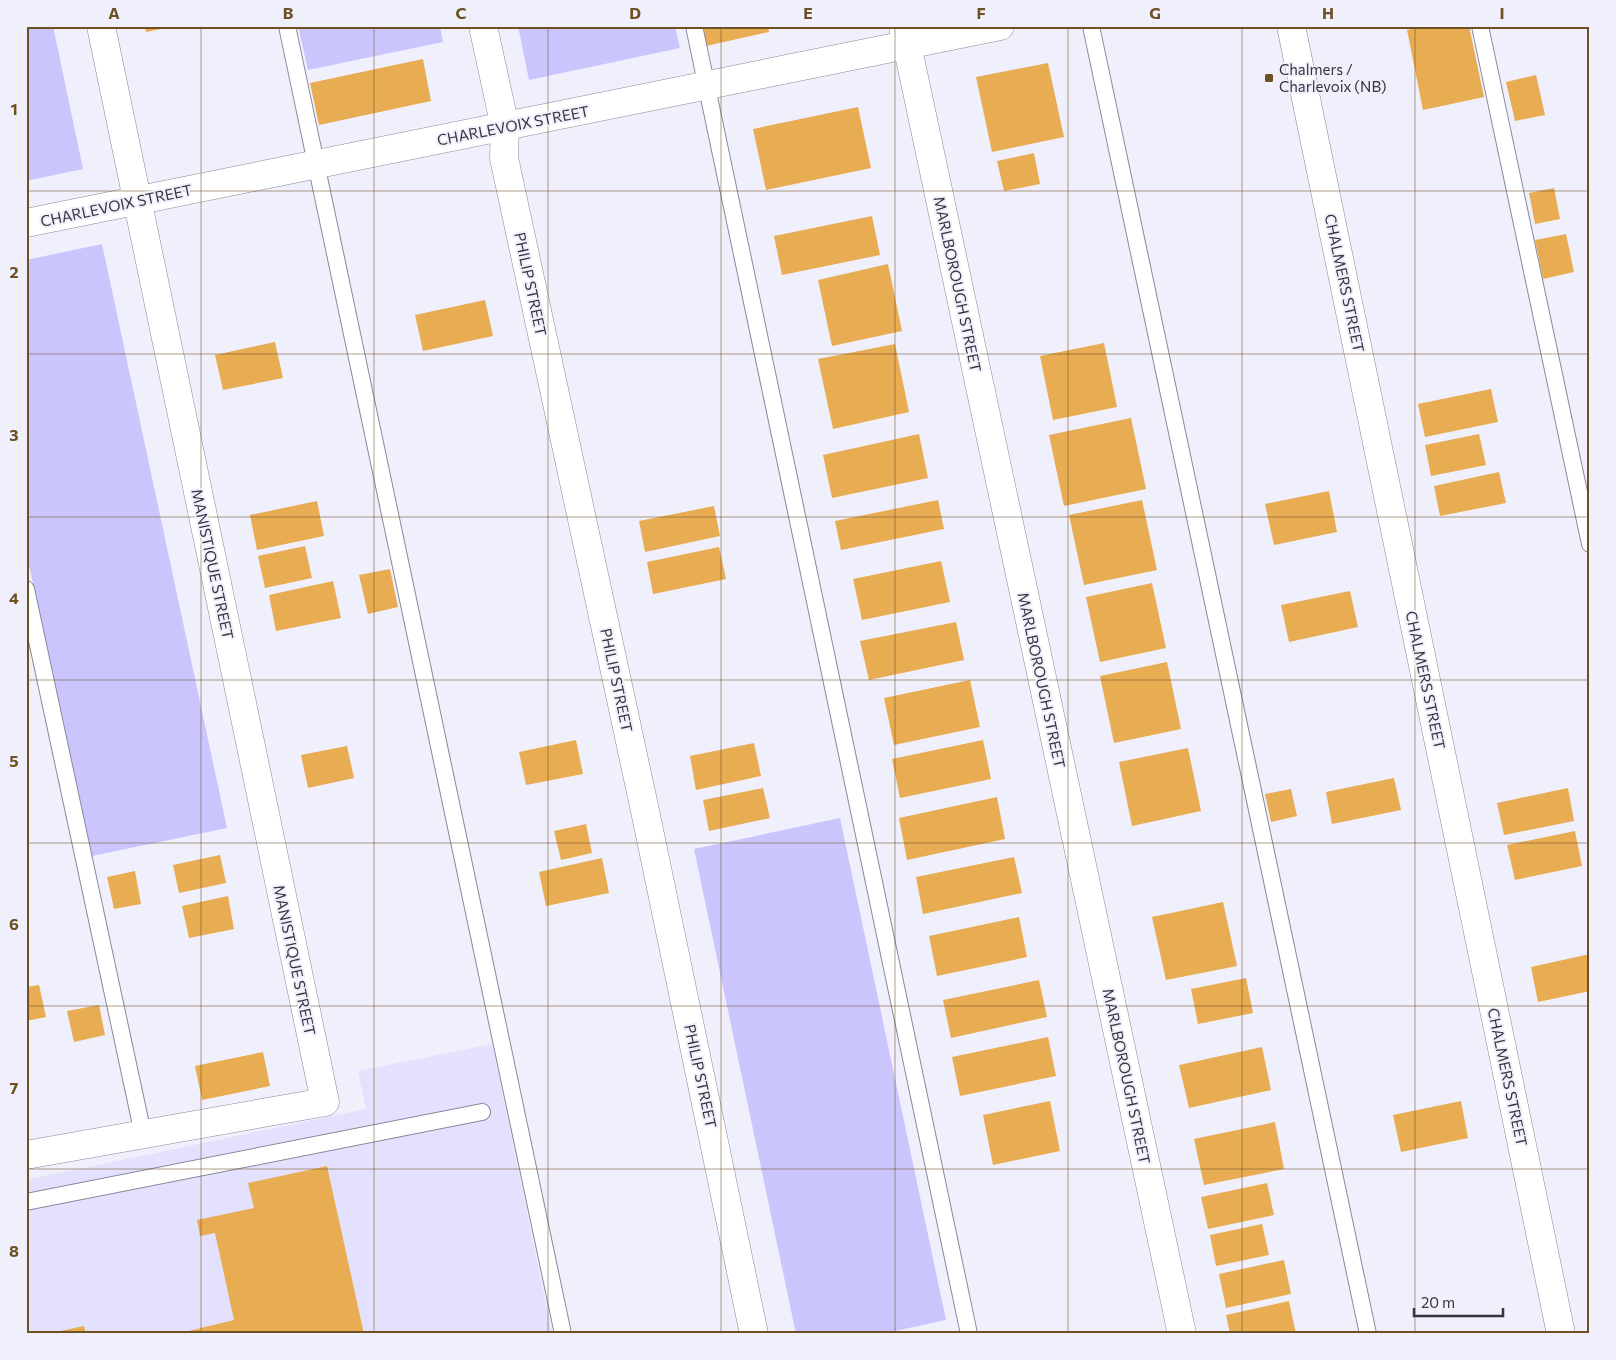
<svg xmlns="http://www.w3.org/2000/svg" width="1616" height="1360" viewBox="0 0 1616 1360" font-family="Commissioner,sans-serif">
  <rect width="100%" height="100%" fill="#f0effc"/>
  <!-- built -->
  <polygon fill="#e3e1fd" points="492,1044 552,1334 26,1334 26,1180 366,1109 358,1071"/>
  <!-- green -->
  <g fill="#cbc5fe">
    <polygon points="26,26 53,26 83,169 26,181"/>
    <polygon points="298,26 440,26 443,42 308,70"/>
    <polygon points="518,26 675,26 680,48 529,80"/>
    <polygon points="102,244 227,828 92,856 26,551 26,260"/>
    <polygon points="840,818 946,1320 881,1334 796,1334 694,849"/>
  </g>
  <!-- building -->
  <g fill="#e8ac52">
    <polygon points="145,26 170,26 171,27 146,32"/>
    <polygon points="702,26 768,26 769,32 706,46"/>
    <polygon points="1426,26 1469,26 1484,97 1423,110 1407,30"/>
    <polygon points="423,59 431,101 319,125 310,83"/>
    <polygon points="1048,63 1064,137 992,152 976,77"/>
    <polygon points="1536,75 1545,115 1515,121 1506,82"/>
    <polygon points="858,107 871,168 766,190 753,129"/>
    <polygon points="1034,153 1040,184 1004,191 997,161"/>
    <polygon points="1554,188 1560,219 1535,224 1529,193"/>
    <polygon points="872,216 880,255 782,275 774,236"/>
    <polygon points="1566,234 1574,272 1543,279 1535,240"/>
    <polygon points="888,264 902,331 832,346 818,280"/>
    <polygon points="485,300 493,336 423,351 415,315"/>
    <polygon points="275,342 283,378 223,390 215,355"/>
    <polygon points="1104,343 1117,407 1053,420 1040,356"/>
    <polygon points="895,344 909,412 833,429 818,359"/>
    <polygon points="1491,389 1498,422 1425,437 1418,404"/>
    <polygon points="1131,418 1146,489 1064,506 1049,435"/>
    <polygon points="919,434 928,478 832,498 823,455"/>
    <polygon points="1479,434 1486,465 1431,476 1425,445"/>
    <polygon points="1499,472 1506,503 1440,516 1434,486"/>
    <polygon points="1329,491 1337,532 1274,545 1265,504"/>
    <polygon points="938,500 944,529 841,550 835,521"/>
    <polygon points="1142,500 1157,570 1084,585 1069,515"/>
    <polygon points="317,501 324,536 257,550 250,515"/>
    <polygon points="714,506 720,536 645,552 639,521"/>
    <polygon points="305,546 312,578 265,588 258,556"/>
    <polygon points="719,547 726,579 653,594 647,562"/>
    <polygon points="941,561 950,602 862,620 853,579"/>
    <polygon points="390,569 398,607 368,614 359,575"/>
    <polygon points="333,581 341,618 276,631 269,595"/>
    <polygon points="1152,583 1166,648 1100,662 1086,597"/>
    <polygon points="1350,591 1358,627 1289,642 1281,605"/>
    <polygon points="956,622 964,660 869,680 860,641"/>
    <polygon points="1167,662 1181,729 1114,743 1100,676"/>
    <polygon points="970,680 980,727 894,745 884,698"/>
    <polygon points="576,740 583,774 526,785 519,752"/>
    <polygon points="983,740 991,779 900,798 892,759"/>
    <polygon points="754,743 761,776 696,790 690,756"/>
    <polygon points="347,746 354,778 308,788 301,755"/>
    <polygon points="1188,748 1201,811 1132,826 1119,762"/>
    <polygon points="1394,778 1401,810 1332,824 1326,792"/>
    <polygon points="763,788 770,818 709,831 703,800"/>
    <polygon points="1568,788 1574,821 1504,835 1497,803"/>
    <polygon points="1291,789 1297,816 1271,822 1265,794"/>
    <polygon points="997,797 1005,839 907,860 899,818"/>
    <polygon points="586,824 592,853 561,860 554,831"/>
    <polygon points="1575,831 1582,866 1515,880 1507,845"/>
    <polygon points="220,855 226,883 179,893 173,865"/>
    <polygon points="1014,857 1022,893 923,914 916,877"/>
    <polygon points="602,858 609,893 546,906 539,872"/>
    <polygon points="135,871 141,904 114,909 107,877"/>
    <polygon points="228,896 234,929 189,938 182,906"/>
    <polygon points="1223,902 1237,966 1166,980 1152,917"/>
    <polygon points="1019,917 1027,957 937,976 929,936"/>
    <polygon points="1590,954 1590,991 1538,1002 1531,967"/>
    <polygon points="1246,978 1253,1013 1198,1024 1191,989"/>
    <polygon points="1039,980 1047,1017 951,1038 943,1000"/>
    <polygon points="39,985 46,1017 26,1021 26,987"/>
    <polygon points="99,1005 105,1035 74,1042 67,1011"/>
    <polygon points="1048,1037 1056,1076 960,1096 952,1057"/>
    <polygon points="1262,1047 1271,1090 1189,1108 1179,1065"/>
    <polygon points="263,1052 270,1086 202,1100 195,1066"/>
    <polygon points="1050,1101 1060,1151 993,1165 983,1115"/>
    <polygon points="1461,1101 1468,1138 1401,1152 1393,1115"/>
    <polygon points="1275,1122 1284,1169 1204,1185 1194,1139"/>
    <polygon points="327,1166 364,1334 176,1334 234,1320 215,1233 200,1236 197,1220 254,1208 248,1183"/>
    <polygon points="1267,1183 1274,1215 1208,1229 1201,1197"/>
    <polygon points="1262,1224 1269,1255 1216,1266 1210,1235"/>
    <polygon points="1284,1260 1291,1294 1226,1308 1219,1274"/>
    <polygon points="1289,1301 1296,1334 1230,1334 1226,1315"/>
    <polygon points="84,1326 86,1334 51,1334 51,1333"/>
  </g>
  <g fill="none" stroke-linecap="round" stroke-linejoin="round">
    <defs>
      <g id="service">
        <polyline points="287,26 563,1334"/>
        <polyline points="694,26 969,1334"/>
        <polyline points="1091,26 1368,1334"/>
        <polyline points="1480,26 1590,544"/>
        <polyline points="26,589 143,1134"/>
        <polyline points="26,1202 482,1112"/>
      </g>
      <g id="minor">
        <polyline points="483,26 505,127 504,158 644,806 754,1334"/>
        <polyline points="903,26 1182,1334"/>
        <polyline points="26,1155 325,1102 101,26"/>
      </g>
      <g id="tertiary">
        <polyline points="1291,26 1561,1334"/>
        <polyline points="26,223 1000,26"/>
      </g>
    </defs>
    <!-- service casing -->
    <use href="#service" stroke="#89889b" stroke-width="18"/>
    <!-- minor casing -->
    <use href="#minor" stroke="#89889b" stroke-width="29"/>
    <!-- tertiary casing -->
    <use href="#tertiary" stroke="#89889b" stroke-width="29"/>
    <!-- service -->
    <use href="#service" stroke="#fff" stroke-width="16"/>
    <!-- minor -->
    <use href="#minor" stroke="#fff" stroke-width="28"/>
    <!-- tertiary -->
    <use href="#tertiary" stroke="#fff" stroke-width="28"/>
  </g>
  <!-- grid -->
  <path fill="none" stroke="#6d5024" stroke-width="1" stroke-opacity="0.55" d="M201 26V1334M374 26V1334M548 26V1334M721 26V1334M895 26V1334M1068 26V1334M1242 26V1334M1415 26V1334M26 191H1590M26 354H1590M26 517H1590M26 680H1590M26 843H1590M26 1006H1590M26 1169H1590"/>
  <!-- markers -->
  <rect fill="#6d5024" stroke="#f0effc" stroke-width="2" x="1264" y="73" width="10" height="10" rx="2.5"/>
  <g text-anchor="middle" dominant-baseline="central" stroke-width="4" stroke-linejoin="round" paint-order="stroke">
    <!-- poi labels -->
    <g font-size="15" fill="#36363e" stroke="#f0effc" text-anchor="start">
      <text x="1279" y="69">Chalmers /<tspan x="1279" dy="17">Charlevoix (NB)</tspan></text>
    </g>
    <!-- street labels -->
    <g font-size="15" fill="#36363e" stroke="#f0effc">
      <text transform="translate(513 125) rotate(-11)">CHARLEVOIX STREET</text>
      <text transform="translate(116 205) rotate(-12)">CHARLEVOIX STREET</text>
      <text transform="translate(1345 283) rotate(78)">CHALMERS STREET</text>
      <text transform="translate(531 284) rotate(78)">PHILIP STREET</text>
      <text transform="translate(958 284) rotate(78)">MARLBOROUGH STREET</text>
      <text transform="translate(213 564) rotate(78)">MANISTIQUE STREET</text>
      <text transform="translate(617 680) rotate(78)">PHILIP STREET</text>
      <text transform="translate(1042 680) rotate(78)">MARLBOROUGH STREET</text>
      <text transform="translate(1426 680) rotate(78)">CHALMERS STREET</text>
      <text transform="translate(295 960) rotate(78)">MANISTIQUE STREET</text>
      <text transform="translate(701 1076) rotate(78)">PHILIP STREET</text>
      <text transform="translate(1127 1076) rotate(78)">MARLBOROUGH STREET</text>
      <text transform="translate(1508 1077) rotate(78)">CHALMERS STREET</text>
    </g>
  </g>
  <!-- border -->
  <rect width="1616" height="1360" fill="none" stroke="#f0effc" stroke-width="55"/>
  <!-- scale -->
  <path d="M1414 1308v8h89v-8" fill="none" stroke="#36363e" stroke-width="2.5"/>
  <text x="1421" y="1308" font-size="15" fill="#36363e" stroke="#f0effc" stroke-width="4" paint-order="stroke">20 m</text>
  <rect x="28" y="28" width="1560" height="1304" fill="none" stroke="#6d5024" stroke-width="2"/>
  <g font-size="16" text-anchor="middle" font-weight="bold" fill="#6d5024">
    <text x="114" y="19">A</text>
    <text x="288" y="19">B</text>
    <text x="461" y="19">C</text>
    <text x="635" y="19">D</text>
    <text x="808" y="19">E</text>
    <text x="981" y="19">F</text>
    <text x="1155" y="19">G</text>
    <text x="1328" y="19">H</text>
    <text x="1502" y="19">I</text>
    <text x="14" y="115">1</text>
    <text x="14" y="278">2</text>
    <text x="14" y="441">3</text>
    <text x="14" y="604">4</text>
    <text x="14" y="767">5</text>
    <text x="14" y="930">6</text>
    <text x="14" y="1094">7</text>
    <text x="14" y="1257">8</text>
  </g>
</svg>
